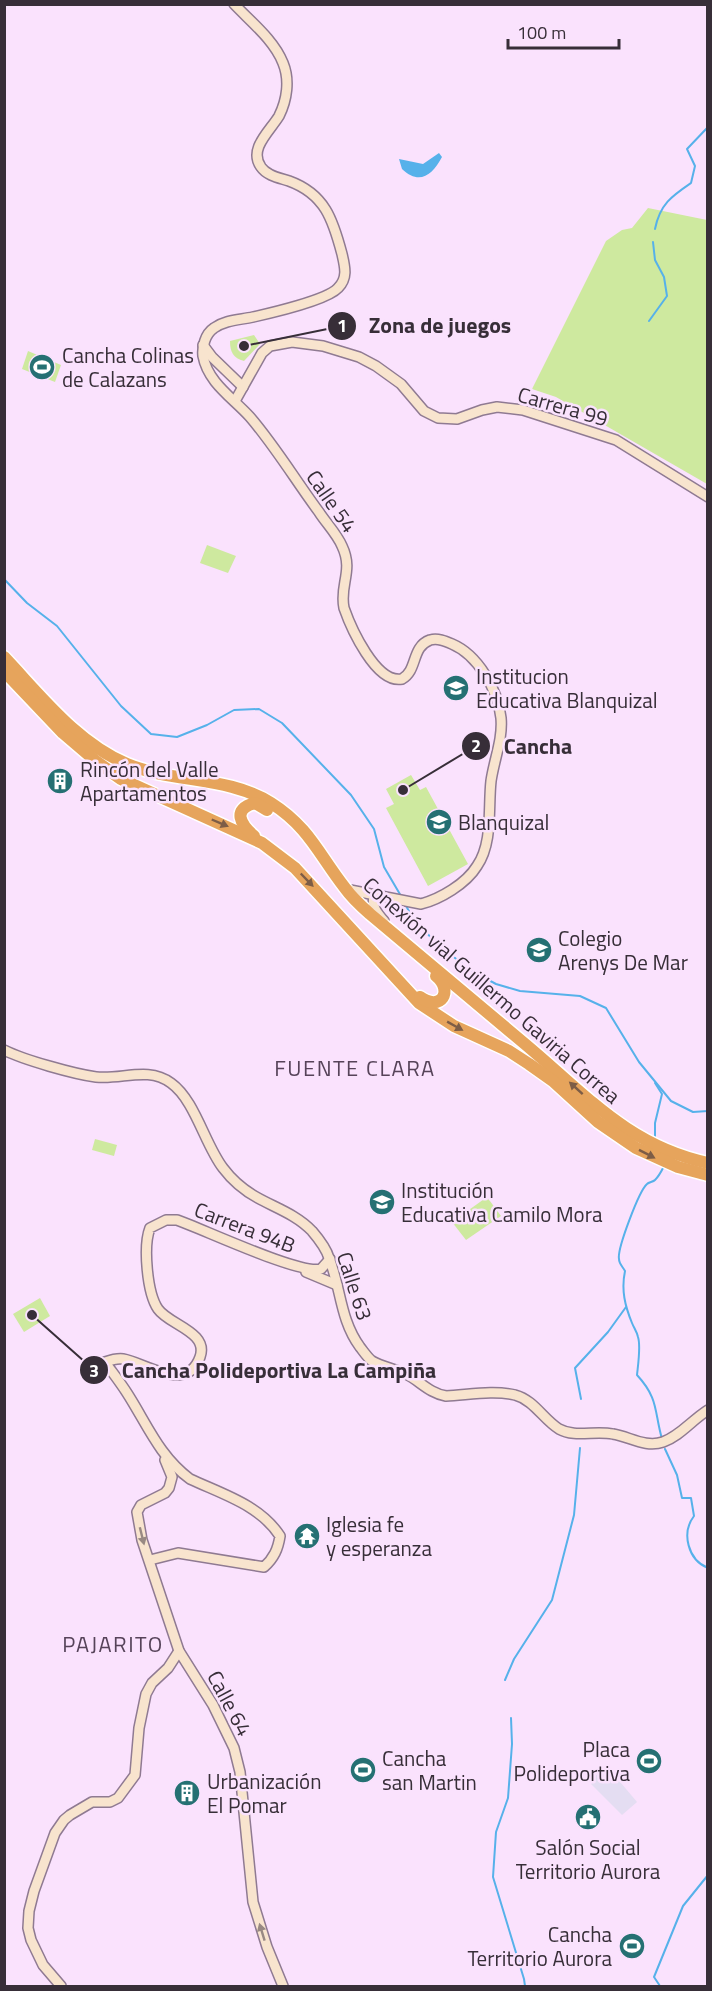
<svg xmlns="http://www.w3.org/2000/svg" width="712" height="1991" viewBox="0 0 712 1991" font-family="'Titillium Web',sans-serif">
  <rect width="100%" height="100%" fill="#fae2fd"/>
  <!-- commercial -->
  <polygon fill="#e4ddf2" points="605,1768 610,1770 637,1802 622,1815 591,1784 600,1769"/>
  <!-- green -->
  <g fill="#cee99f">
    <polygon points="648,208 707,220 707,484 556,397 532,389 606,241 622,230 632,228"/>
    <path d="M254 335 260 344 244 361C233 358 230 352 230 341Z"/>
    <polygon points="28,351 61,365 55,382 22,369"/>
    <polygon points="207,545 236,556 228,573 200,563"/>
    <polygon points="411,775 420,790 426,787 468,864 428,886 386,808 394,804 386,789"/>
    <polygon points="95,1139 117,1145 114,1156 92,1150"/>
    <polygon points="487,1197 501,1216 466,1240 452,1222"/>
    <polygon points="40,1298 50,1316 24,1332 13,1314"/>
  </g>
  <!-- water -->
  <path fill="#56b1ea" d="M439 153 442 157C432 176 419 185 402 169L399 159 423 164Z"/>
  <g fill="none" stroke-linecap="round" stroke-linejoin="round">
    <!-- stream -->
    <g stroke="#56b1ea" stroke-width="2">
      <path d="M655 229C660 204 672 196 691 183L695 166 687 149 708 127"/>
      <polyline points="649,321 667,296 664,277 655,260 653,242"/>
      <polyline points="4,579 27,603 57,626 121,706 151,734 177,737 207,725 234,710 259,709 282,723 351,795 374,829 384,867 401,896"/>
      <polyline points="405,904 415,922 440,946 470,970 496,984 520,991 580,996 606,1008 639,1062 671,1101 693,1112 708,1111"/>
      <polyline points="655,1083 662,1094 655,1123 655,1140"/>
      <polyline points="581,1399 575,1368 608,1332 626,1307"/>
      <path d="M662 1439C654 1411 659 1399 637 1375 638 1365 641 1346 638 1337 637 1332 634 1328 632 1323 625 1306 621 1290 625 1271 623 1267 619 1264 619 1259 617 1249 639 1191 647 1184 649 1182 653 1182 655 1180 658 1177 661 1172 663 1168V1166"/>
      <path d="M665 1449 677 1475 682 1498H691L694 1516C681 1533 688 1560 708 1568"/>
      <polyline points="505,1680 514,1659 552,1600 574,1515 580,1448"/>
      <polyline points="511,1718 512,1744 508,1798 496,1832 493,1877 524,1979 525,1986"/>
      <polyline points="660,1986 654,1977 683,1906 708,1875"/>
    </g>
    <defs>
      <g id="secondary">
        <path d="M234 4C251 22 274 40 283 63 290 80 287 100 279 116 270 131 248 149 261 167 267 176 280 178 289 181 325 194 333 220 342 254 345 267 348 278 338 288 327 300 271 313 253 317 239 320 225 320 214 328 205 334 202 347 203 356 208 383 233 398 250 417 275 446 296 481 319 512 326 523 337 534 342 546 354 571 339 585 344 608 351 628 376 684 402 679 418 670 411 647 430 640 438 638 445 641 452 644 478 655 498 690 501 718 503 739 494 760 491 781 488 808 493 843 477 866 466 884 440 899 421 904L345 889"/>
        <polyline points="203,345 212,357 243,387"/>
        <polyline points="235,401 262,353 270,346 292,342 323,346 359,357 376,366 401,384 424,411 438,418 457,419 482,410 497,407 523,410 616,440 708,497"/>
        <path d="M375 894C370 905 377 913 384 921"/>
        <path d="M4 1050C24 1060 74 1074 96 1077 122 1080 148 1066 171 1083 195 1100 205 1145 223 1168 232 1180 245 1191 258 1198 276 1208 297 1215 312 1231 318 1238 326 1248 329 1258 341 1288 340 1320 360 1347 364 1352 367 1357 372 1361 382 1367 396 1369 406 1374 420 1381 429 1393 446 1396 468 1395 493 1390 515 1395 534 1400 543 1419 559 1429 575 1438 595 1430 613 1434 630 1437 646 1448 663 1442 680 1436 692 1420 708 1410"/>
        <polyline points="306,1272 337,1285"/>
        <polyline points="165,1460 172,1477 169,1488 165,1493 141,1505 137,1512 142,1540 179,1651 213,1705 234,1748 240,1772 253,1902 267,1947 283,1986"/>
        <path d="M150 1560 178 1553 264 1567C274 1558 278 1549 280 1536 260 1505 222 1494 190 1479 159 1456 147 1424 127 1393 120 1382 112 1372 105 1362 111 1360 117 1358 123 1359 146 1363 187 1394 200 1357 209 1332 169 1325 158 1309 147 1293 143 1246 150 1228L166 1220H177C203 1229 300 1275 321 1269L330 1259"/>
        <polyline points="61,1986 43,1965 31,1940 28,1928 29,1911 34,1891 55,1833 64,1820 70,1815 92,1802 110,1802 118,1798 135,1775 139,1728 146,1694 152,1683 168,1668 179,1651"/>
      </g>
      <g id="highway">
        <path d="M4 657C41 696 77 743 127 764 173 783 228 776 271 803 309 827 319 855 345 888 352 898 361 906 370 914 422 958 474 1001 525 1044 585 1094 628 1146 708 1163"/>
        <polyline points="4,671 63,733 97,762 121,779 262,843 295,868 419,1003 454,1026 509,1051 529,1064 553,1081 598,1122 636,1148 678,1167 708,1175"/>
        <path d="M254 836C241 825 231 809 255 803L267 810"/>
        <path d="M420 997C441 1012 454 991 436 976"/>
      </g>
    </defs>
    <!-- secondary casing -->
    <use href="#secondary" stroke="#8f7a92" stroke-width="12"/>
    <!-- highway casing -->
    <use href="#highway" stroke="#fff" stroke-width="15"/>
    <!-- secondary -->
    <use href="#secondary" stroke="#f8e4ce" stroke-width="9"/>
    <!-- highway -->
    <use href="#highway" stroke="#e6a45c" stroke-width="12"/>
  </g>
  <!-- one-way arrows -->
  <defs><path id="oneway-solid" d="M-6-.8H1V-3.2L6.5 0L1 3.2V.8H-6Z" transform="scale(1.5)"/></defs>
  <g fill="#7d5d46">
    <use href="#oneway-solid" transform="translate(220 823) rotate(23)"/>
    <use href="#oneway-solid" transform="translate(307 880) rotate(46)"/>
    <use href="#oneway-solid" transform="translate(455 1026) rotate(29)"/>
    <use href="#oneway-solid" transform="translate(576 1088) rotate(-138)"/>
    <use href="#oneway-solid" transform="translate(647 1154) rotate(27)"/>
  </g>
  <g fill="#988983">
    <use href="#oneway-solid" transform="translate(142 1536) rotate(76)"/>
    <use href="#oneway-solid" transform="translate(262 1932) rotate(-107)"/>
  </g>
  <!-- icons -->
  <defs>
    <symbol id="stadium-disc" viewBox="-11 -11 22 22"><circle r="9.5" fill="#257073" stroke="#fae2fd"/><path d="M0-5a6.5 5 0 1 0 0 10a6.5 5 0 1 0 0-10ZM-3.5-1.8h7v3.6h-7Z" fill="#fff"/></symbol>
    <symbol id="school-disc" viewBox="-11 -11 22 22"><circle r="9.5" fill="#257073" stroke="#fae2fd"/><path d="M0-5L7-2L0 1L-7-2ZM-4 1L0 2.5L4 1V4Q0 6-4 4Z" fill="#fff"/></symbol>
    <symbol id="building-disc" viewBox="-11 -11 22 22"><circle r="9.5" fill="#257073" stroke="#fae2fd"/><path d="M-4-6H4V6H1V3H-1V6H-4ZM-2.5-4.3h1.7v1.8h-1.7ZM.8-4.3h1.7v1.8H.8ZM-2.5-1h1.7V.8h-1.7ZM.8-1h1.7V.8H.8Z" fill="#fff"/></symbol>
    <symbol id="university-disc" viewBox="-11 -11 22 22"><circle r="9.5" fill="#257073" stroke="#fae2fd"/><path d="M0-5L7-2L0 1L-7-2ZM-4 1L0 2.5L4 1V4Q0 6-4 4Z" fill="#fff"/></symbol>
    <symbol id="temple-disc" viewBox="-11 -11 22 22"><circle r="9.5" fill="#257073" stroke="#fae2fd"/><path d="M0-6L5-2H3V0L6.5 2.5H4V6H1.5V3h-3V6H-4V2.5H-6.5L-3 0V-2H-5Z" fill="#fff"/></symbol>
    <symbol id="civic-disc" viewBox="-11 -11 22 22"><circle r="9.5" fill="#257073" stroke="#fae2fd"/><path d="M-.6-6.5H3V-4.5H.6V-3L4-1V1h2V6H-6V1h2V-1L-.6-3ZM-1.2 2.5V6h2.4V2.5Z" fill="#fff"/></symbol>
  </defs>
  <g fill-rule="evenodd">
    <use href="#stadium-disc" x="27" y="352" width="30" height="30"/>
    <use href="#school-disc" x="441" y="673" width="30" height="30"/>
    <use href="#building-disc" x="45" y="766" width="30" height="30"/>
    <use href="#school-disc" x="424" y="807" width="30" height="30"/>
    <use href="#school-disc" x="524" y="935" width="30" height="30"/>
    <use href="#university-disc" x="367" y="1187" width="30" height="30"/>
    <use href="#temple-disc" x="292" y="1521" width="30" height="30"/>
    <use href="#stadium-disc" x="634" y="1746" width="30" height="30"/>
    <use href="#stadium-disc" x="348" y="1755" width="30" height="30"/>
    <use href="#building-disc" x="172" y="1778" width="30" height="30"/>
    <use href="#civic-disc" x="573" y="1802" width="30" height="30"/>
    <use href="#stadium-disc" x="617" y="1931" width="30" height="30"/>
  </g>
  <g text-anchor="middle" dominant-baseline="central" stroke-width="5" stroke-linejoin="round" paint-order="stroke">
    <!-- poi labels -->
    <g font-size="21" fill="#372e38" stroke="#fae2fd" text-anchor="start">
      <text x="62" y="355">Cancha Colinas<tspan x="62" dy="24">de Calazans</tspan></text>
      <text x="476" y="676">Institucion<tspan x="476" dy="24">Educativa Blanquizal</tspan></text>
      <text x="80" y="769">Rincón del Valle<tspan x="80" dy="24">Apartamentos</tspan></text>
      <text x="458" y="822">Blanquizal</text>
      <text x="558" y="938">Colegio<tspan x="558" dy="24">Arenys De Mar</tspan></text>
      <text x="401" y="1190">Institución<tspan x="401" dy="24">Educativa Camilo Mora</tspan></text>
      <text x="326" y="1524">Iglesia fe<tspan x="326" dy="24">y esperanza</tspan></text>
      <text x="630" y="1749" text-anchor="end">Placa<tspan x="630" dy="24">Polideportiva</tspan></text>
      <text x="382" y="1758">Cancha<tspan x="382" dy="24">san Martin</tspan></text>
      <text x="207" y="1781">Urbanización<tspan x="207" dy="24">El Pomar</tspan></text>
      <text x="588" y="1847" text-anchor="middle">Salón Social<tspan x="588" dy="24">Territorio Aurora</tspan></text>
      <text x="612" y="1934" text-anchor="end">Cancha<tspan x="612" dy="24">Territorio Aurora</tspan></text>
    </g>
    <!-- street labels -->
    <g font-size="21" fill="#372e38" stroke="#fae2fd">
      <text transform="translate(563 406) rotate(16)">Carrera 99</text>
      <text transform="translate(332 501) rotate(55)">Calle 54</text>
      <text transform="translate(492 990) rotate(41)">Conexión vial Guillermo Gaviria Correa</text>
      <text transform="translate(245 1227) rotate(21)">Carrera 94B</text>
      <text transform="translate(355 1286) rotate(72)">Calle 63</text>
      <text transform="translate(230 1703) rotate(62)">Calle 64</text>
    </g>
    <!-- neighbourhood labels -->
    <g font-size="22" letter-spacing="1.5" fill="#564359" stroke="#fae2fd">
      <text x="355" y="1068">FUENTE CLARA</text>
      <text x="113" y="1644">PAJARITO</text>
    </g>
  </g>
  <!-- callouts -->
  <path fill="none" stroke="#372e38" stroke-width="2" d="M244 346L342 326M403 790L476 746M32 1315L94 1370"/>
  <g fill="#372e38" stroke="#fae2fd" stroke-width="2">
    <circle cx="244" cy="346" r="6"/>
    <circle cx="403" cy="790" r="6"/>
    <circle cx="32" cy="1315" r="6"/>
    <circle cx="342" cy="326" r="15"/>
    <circle cx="476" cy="746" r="15"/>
    <circle cx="94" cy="1370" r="15"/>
  </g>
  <g font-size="18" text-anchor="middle" font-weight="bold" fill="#fff">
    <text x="342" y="332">1</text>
    <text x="476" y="752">2</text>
    <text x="94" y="1377">3</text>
  </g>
  <g font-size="22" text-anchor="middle" font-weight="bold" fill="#372e38" stroke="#fae2fd" stroke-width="5" stroke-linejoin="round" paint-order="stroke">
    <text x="440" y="333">Zona de juegos</text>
    <text x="538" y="754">Cancha</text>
    <text x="279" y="1378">Cancha Polideportiva La Campiña</text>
  </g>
  <!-- border -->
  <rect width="712" height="1991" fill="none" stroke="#372e38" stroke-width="12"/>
  <!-- scale -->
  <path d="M508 39v9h111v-9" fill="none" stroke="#372e38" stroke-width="3"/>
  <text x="517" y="39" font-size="18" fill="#372e38" stroke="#fae2fd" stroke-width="4.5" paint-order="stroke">100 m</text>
</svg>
